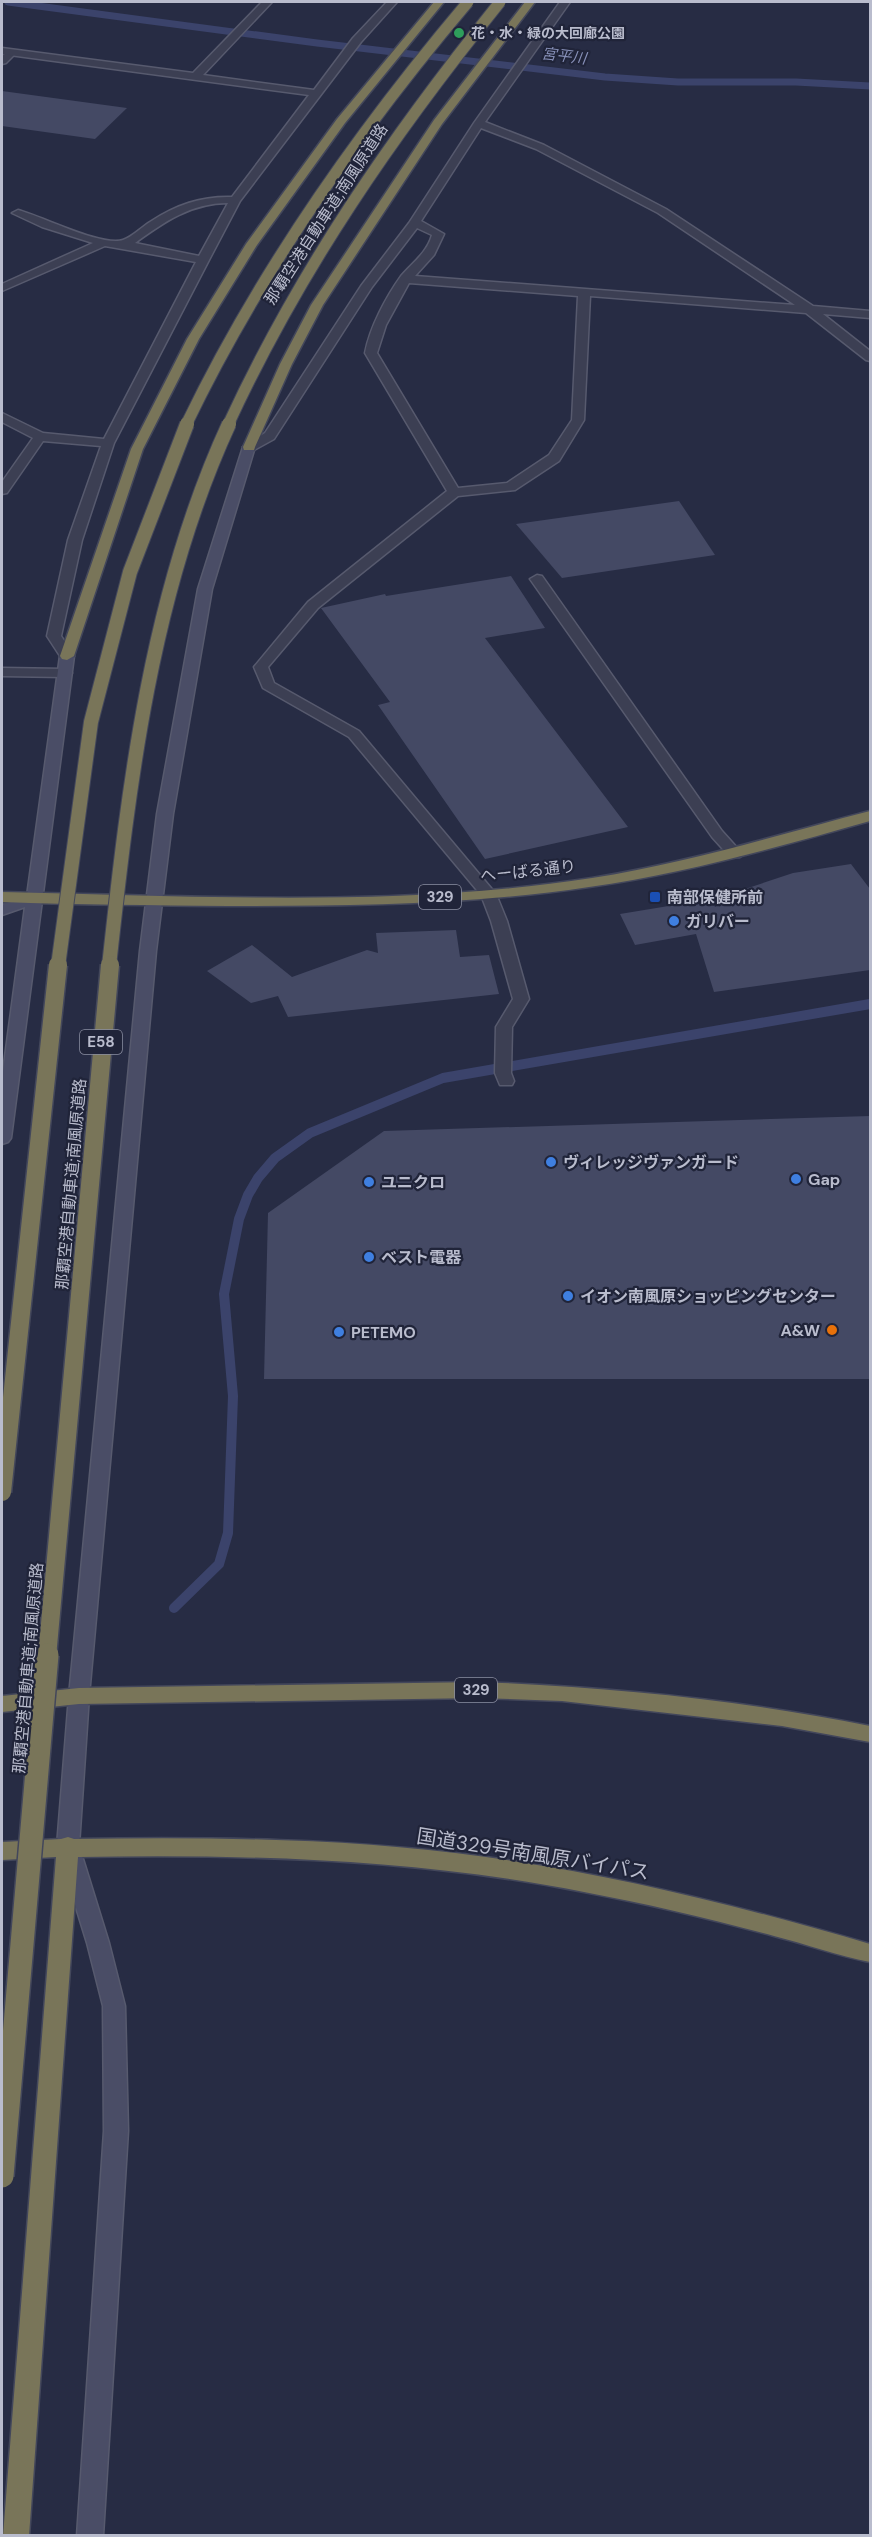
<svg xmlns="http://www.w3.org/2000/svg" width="872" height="2537" viewBox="0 0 872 2537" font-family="'DM Sans','Noto Sans JP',sans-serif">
  <rect width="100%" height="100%" fill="#272c44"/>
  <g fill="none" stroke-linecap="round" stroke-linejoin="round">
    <!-- stream-far1 -->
    <polyline stroke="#3b436b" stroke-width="7" points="8,2 317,43 605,77 678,82 796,82 870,86"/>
    <!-- stream -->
    <polyline stroke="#3b436b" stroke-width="10" points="174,1608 219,1564 228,1533 233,1396 224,1294 239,1219 248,1195 258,1178 275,1158 310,1133 443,1078 870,1004"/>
  </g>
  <!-- building -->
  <g fill="#444964">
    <polygon points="2,91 127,108 95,139 2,126"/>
    <polygon points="679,501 715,555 562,578 516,524"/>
    <polygon points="511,576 545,628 485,638 628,827 485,859 378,705 390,702 321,608 385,594 386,596"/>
    <polygon points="851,864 870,889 870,970 714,992 696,934 635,945 620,914 711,899 715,907 748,888 793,873"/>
    <polygon points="456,930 460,957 489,955 499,994 288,1017 278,996 251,1003 207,971 252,945 292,977 367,950 378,953 376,933"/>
    <polygon points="870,1116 870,1379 264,1379 268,1213 384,1131"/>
  </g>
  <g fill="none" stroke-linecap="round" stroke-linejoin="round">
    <defs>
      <g id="lane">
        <polygon points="11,50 16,53 6,63 2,64 2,56"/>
        <polygon points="537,575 542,576 722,831 740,851 743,854 740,857 730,857 712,837 530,579"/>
      </g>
      <g id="street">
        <path d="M262 2H272L203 75 314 90 353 38 387 2H397L361 42 240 201 209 260 114 443 82 540 61 636 74 656 67 660 62 659 47 636 68 540 101 446 43 441 7 493 2 494V482L33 438 2 422V413L43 433 104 439 196 262 105 246 2 291V284L93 243 42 227 12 213 18 210C41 216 102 247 123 240 132 237 142 227 150 222 176 205 201 196 232 197L309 95 2 54V48L193 73ZM228 203 199 256 135 243C164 222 191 203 228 203Z"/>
        <path d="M560 2H570L485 122 544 145 666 209 813 306 870 311V318L823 314 870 351V361L866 360 806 313 590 296 584 420 559 461 515 490 458 496 318 608 268 667 274 683 359 731 496 894 507 921 529 999 512 1027 511 1073 514 1081 512 1085H500L495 1073 496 1027 513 999 491 921 481 895 349 737 263 688 254 667 308 602 447 491 365 353C370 327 386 297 401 276 412 263 427 253 432 235L417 228 372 287 274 439 254 450H244L243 447 265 433 361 286 409 223 474 123ZM481 128 536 149 658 213 795 305 415 276 434 255 444 234 421 221ZM409 283 578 296 572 420 549 455 507 483 458 488 377 353 386 325Z"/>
        <polygon points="2,668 65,669 72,673 65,677 2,676"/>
      </g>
      <g id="secondary">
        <polygon points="249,443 255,447 212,589 173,814 156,951 89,1696 79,1846 109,1943 125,2006 128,2131 103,2536 77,2536 104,2131 103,2006 87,1943 57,1846 69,1696 140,951 157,814 198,589 243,447"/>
        <polygon points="67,652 74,656 11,1138 8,1142 2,1144 2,1079 25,907 2,915 2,905 27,896 60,656"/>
      </g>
      <g id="highway">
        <polygon points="434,2 444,2 345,123 257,245 199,339 143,449 74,656 67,660 62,659 60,656 131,449 187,339 246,244 337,119"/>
        <polygon points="525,2 535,2 442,124 323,305 292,364 255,447 254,450 244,450 243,447 280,364 311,305 434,120"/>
        <path d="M870 811V821C778 847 684 874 589 887 470 905 348 906 228 906 152 905 77 905 2 902V892C197 896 398 908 592 878 687 863 777 835 870 811Z"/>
        <path d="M479 1682C610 1687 742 1700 870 1726V1742L782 1726 562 1701 479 1698 79 1704 2 1712V1696L79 1688Z"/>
        <path d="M68 1837 74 1839C211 1837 351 1838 486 1857 616 1875 744 1907 870 1944V1962C838 1956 806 1944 774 1936 711 1919 648 1904 584 1892 418 1859 247 1854 78 1857L29 2536H3L56 1857 2 1860V1842L61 1839Z"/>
      </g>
    </defs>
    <!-- lane casing -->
    <use href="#lane" stroke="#575a6e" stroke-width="3"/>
    <!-- street casing -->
    <use href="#street" stroke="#575a6e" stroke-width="3"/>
    <!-- secondary casing -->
    <use href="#secondary" stroke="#575a6e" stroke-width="3"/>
    <!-- highway casing -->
    <use href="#highway" stroke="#43475b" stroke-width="3"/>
    <!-- lane -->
    <use href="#lane" fill="#3c3f53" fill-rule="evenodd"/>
    <!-- street -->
    <use href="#street" fill="#3c3f53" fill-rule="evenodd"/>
    <!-- secondary -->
    <use href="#secondary" fill="#4a4d66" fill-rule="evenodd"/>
    <!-- highway -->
    <use href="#highway" fill="#797559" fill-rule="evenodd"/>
    <defs>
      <g id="highway-bridge-far3">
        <path d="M186 425C260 271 358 132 468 2"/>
        <path d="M228 425C300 269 393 135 500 2"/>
      </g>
      <g id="highway-bridge-far2">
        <polyline points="58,966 91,722 130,572 187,424"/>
        <path d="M109 966C129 783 151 593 229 424"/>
      </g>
      <g id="highway-bridge-far1">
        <polyline points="2,1492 58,965"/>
        <polyline points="47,1657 110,965"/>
      </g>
      <polyline id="highway-bridge" points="2,2176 47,1655"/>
    </defs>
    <!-- highway-bridge-far3 casing -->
    <use href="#highway-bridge-far3" stroke="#43475b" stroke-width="13" stroke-linecap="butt"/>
    <!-- highway-bridge-far2 casing -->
    <use href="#highway-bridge-far2" stroke="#43475b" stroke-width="16" stroke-linecap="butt"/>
    <!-- highway-bridge-far1 casing -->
    <use href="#highway-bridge-far1" stroke="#43475b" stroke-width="21" stroke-linecap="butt"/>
    <!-- highway-bridge casing -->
    <use href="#highway-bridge" stroke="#43475b" stroke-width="26" stroke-linecap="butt"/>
    <!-- highway-bridge-far3 -->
    <use href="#highway-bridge-far3" stroke="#797559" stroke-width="11"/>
    <!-- highway-bridge-far2 -->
    <use href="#highway-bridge-far2" stroke="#797559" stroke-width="14"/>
    <!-- highway-bridge-far1 -->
    <use href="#highway-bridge-far1" stroke="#797559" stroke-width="18"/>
    <!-- highway-bridge -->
    <use href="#highway-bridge" stroke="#797559" stroke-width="23"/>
  </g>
  <!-- markers -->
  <circle fill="#2e9e5b" stroke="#202439" stroke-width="2" cx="459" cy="33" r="6"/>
  <rect fill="#1a4fb4" stroke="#202439" stroke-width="2" x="649" y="891" width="12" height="12" rx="3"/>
  <g fill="#3f7fe0" stroke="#202439" stroke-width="2">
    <circle cx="674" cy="921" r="6"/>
    <circle cx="551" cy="1162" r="6"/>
    <circle cx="796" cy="1179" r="6"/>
    <circle cx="369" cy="1182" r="6"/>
    <circle cx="369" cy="1257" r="6"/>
    <circle cx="568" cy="1296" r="6"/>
    <circle cx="339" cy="1332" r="6"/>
  </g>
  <circle fill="#e8710a" stroke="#202439" stroke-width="2" cx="832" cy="1330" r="6"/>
  <g text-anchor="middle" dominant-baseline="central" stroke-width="4.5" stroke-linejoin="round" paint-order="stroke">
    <!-- far-poi labels -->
    <g font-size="14" font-weight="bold" fill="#b9bccd" stroke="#202439" text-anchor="start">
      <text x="471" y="33">花・水・緑の大回廊公園</text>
    </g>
    <!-- far-water labels -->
    <g font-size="15" font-style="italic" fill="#8790b8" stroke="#202439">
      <text transform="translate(564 56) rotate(7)">宮平川</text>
    </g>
    <!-- shield labels -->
    <g fill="#202439" stroke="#8b8ea1" stroke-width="1.5">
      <rect x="419" y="885" width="42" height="24" rx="4.5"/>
      <rect x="80" y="1030" width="42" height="24" rx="4.5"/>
      <rect x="455" y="1678" width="42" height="24" rx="4.5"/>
    </g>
    <g font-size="15" font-weight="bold" fill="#b9bccd">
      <text x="440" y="897">329</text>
      <text x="101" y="1042">E58</text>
      <text x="476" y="1690">329</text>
    </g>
    <!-- street labels -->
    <g font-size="16" fill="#b9bccd" stroke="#202439">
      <text transform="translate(326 214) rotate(-57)">那覇空港自動車道;南風原道路</text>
      <text transform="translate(528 871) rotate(-6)">へーばる通り</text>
      <text transform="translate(71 1184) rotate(-85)">那覇空港自動車道;南風原道路</text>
      <text transform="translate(28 1668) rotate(-85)">那覇空港自動車道;南風原道路</text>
    </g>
    <!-- poi labels -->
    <g font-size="16" font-weight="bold" fill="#b9bccd" stroke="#202439" text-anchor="start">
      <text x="667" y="897">南部保健所前</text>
      <text x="686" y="921">ガリバー</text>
      <text x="563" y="1162">ヴィレッジヴァンガード</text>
      <text x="808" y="1179">Gap</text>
      <text x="381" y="1182">ユニクロ</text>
      <text x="381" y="1257">ベスト電器</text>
      <text x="580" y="1296">イオン南風原ショッピングセンター</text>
      <text x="820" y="1330" text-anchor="end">A&amp;W</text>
      <text x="351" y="1332">PETEMO</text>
    </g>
    <!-- near-street labels -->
    <g font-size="20" fill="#b9bccd" stroke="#202439">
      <text transform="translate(533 1854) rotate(9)">国道329号南風原バイパス</text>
    </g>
  </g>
  <!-- border -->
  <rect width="872" height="2537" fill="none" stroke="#b9bccd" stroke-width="6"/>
</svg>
